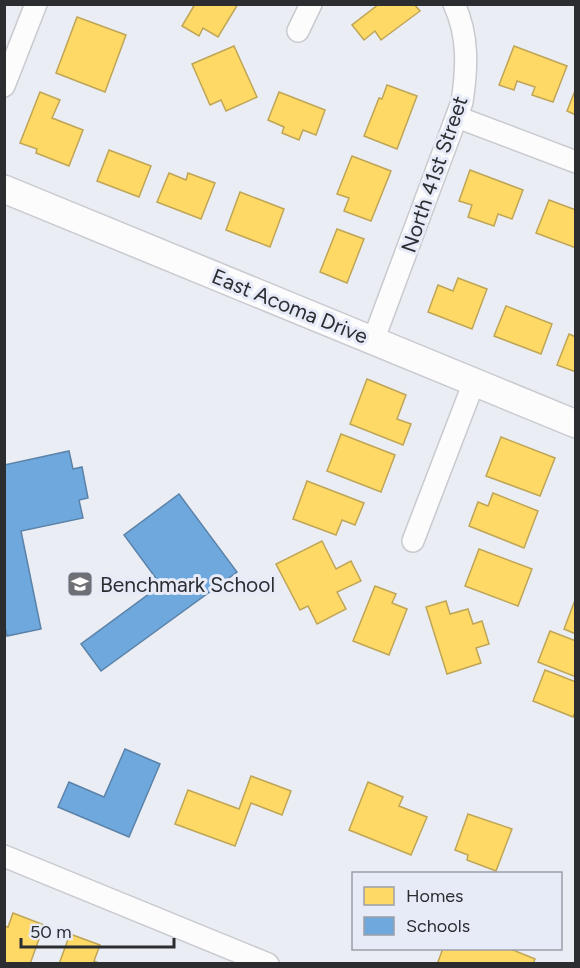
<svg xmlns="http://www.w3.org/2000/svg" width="580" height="968" viewBox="0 0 580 968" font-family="Figtree,sans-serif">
  <rect width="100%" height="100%" fill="#ebedf4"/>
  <!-- homes -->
  <g fill="#ffd966" stroke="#bfa556" stroke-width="1.5">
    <polygon points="195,4 238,4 218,37 203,28 199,36 182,26"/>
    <polygon points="379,4 414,4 420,11 381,40 375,31 364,40 352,25"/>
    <polygon points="77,17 126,35 105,92 56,73"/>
    <polygon points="234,46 257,97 226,111 221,100 210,105 192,64"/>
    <polygon points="514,46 567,66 553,102 532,95 535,87 517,81 514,90 499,85"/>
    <polygon points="387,85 417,96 397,149 364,136 379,98 382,99"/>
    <polygon points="576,88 576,115 567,111"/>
    <polygon points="40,92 60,100 52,118 83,130 69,166 36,153 37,149 20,143"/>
    <polygon points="279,92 325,110 316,135 303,130 299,140 282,133 284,127 268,120"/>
    <polygon points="109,150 151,166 139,197 97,181"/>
    <polygon points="352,156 391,171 371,221 344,211 349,198 337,194"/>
    <polygon points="470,170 523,190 512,219 498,214 494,226 468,217 472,205 459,201"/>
    <polygon points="169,173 186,180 188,173 215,183 201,219 157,202"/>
    <polygon points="240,192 284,209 270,247 226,230"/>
    <polygon points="549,200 576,210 576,248 536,233"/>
    <polygon points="337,229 364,239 347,283 320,272"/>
    <polygon points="458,278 487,289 472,329 428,312 438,285 453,291"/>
    <polygon points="506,306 552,324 541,354 494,336"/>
    <polygon points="569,334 576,337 576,372 557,365"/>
    <polygon points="367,379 406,395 397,419 411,424 403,445 350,424"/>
    <polygon points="341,434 395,455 381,492 327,471"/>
    <polygon points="501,437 555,458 540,496 486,476"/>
    <polygon points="307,481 364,503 355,525 342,520 336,535 293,519"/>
    <polygon points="493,493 538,511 524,548 469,526 478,502 488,506"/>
    <polygon points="322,541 336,569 351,561 361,581 337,592 346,609 317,624 308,606 300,610 276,564"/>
    <polygon points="479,549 532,569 518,606 465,586"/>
    <polygon points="375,586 396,594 392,603 407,609 389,655 353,641"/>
    <polygon points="575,600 576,601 576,634 564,629"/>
    <polygon points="446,601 450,614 468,609 473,624 482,621 489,644 476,648 481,663 447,674 426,607"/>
    <polygon points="550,631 576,641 576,677 538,662"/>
    <polygon points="545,670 576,682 576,710 573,717 533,701"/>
    <polygon points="251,776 291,791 282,815 251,803 235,846 175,824 188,790 239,809"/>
    <polygon points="368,782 403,797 399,806 427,817 411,855 349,830"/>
    <polygon points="468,814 512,829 496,871 467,860 468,855 455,850"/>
    <polygon points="13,913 44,925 30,964 4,964 4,926 8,927"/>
    <polygon points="70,934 100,945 94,961 101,964 59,964"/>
    <polygon points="443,948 508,948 535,959 533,964 442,964 438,962"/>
  </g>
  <!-- schools -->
  <g fill="#6fa8dc" stroke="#5b83a9" stroke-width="1.5">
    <polygon points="69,451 73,469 82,467 88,498 79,500 83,518 21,531 41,629 7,636 4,623 4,465"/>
    <polygon points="179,494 237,572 101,671 81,644 161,585 124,535"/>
    <polygon points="125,749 160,764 129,837 58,807 69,782 104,797"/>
  </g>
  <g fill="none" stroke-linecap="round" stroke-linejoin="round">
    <defs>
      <g id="minor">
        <polyline points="298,31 311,4"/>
        <polyline points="4,86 36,4"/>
        <polyline points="457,117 576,162"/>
        <path d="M373 341 462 102C467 69 469 36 454 4"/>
        <polyline points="413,541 474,382"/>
        <polyline points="4,856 268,964"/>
      </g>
      <polyline id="tertiary" points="4,189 576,424"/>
    </defs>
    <!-- minor casing -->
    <use href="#minor" stroke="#c8cacf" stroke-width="24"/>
    <!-- tertiary casing -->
    <use href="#tertiary" stroke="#c8cacf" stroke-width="30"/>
    <!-- minor -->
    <use href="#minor" stroke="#fcfcfd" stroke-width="21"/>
    <!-- tertiary -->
    <use href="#tertiary" stroke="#fcfcfd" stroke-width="27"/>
  </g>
  <!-- icons -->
  <defs>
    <symbol id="school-square" viewBox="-11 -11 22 22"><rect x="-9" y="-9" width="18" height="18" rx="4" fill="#6e7075" stroke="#e7ebf8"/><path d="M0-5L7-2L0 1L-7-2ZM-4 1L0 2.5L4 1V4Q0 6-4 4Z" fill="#fff"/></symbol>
  </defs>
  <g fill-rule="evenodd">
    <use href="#school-square" x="65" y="569" width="30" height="30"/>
  </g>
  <g text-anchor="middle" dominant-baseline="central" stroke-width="6" stroke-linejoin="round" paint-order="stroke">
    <!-- street labels -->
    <g font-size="21" fill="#2b2d31" stroke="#e7ebf8">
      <text transform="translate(434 174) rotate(-71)">North 41st Street</text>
      <text transform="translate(290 306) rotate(22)">East Acoma Drive</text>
    </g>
    <!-- poi labels -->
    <g font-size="21" fill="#2b2d31" stroke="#e7ebf8" text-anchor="start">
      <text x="100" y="584">Benchmark School</text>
    </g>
  </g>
  <!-- border -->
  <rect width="580" height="968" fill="none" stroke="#2b2d31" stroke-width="12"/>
  <!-- legend -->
  <rect x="352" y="872" width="210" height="78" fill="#e7ebf8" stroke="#9c9fa8" stroke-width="1.5"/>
  <rect x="364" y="887" width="30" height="18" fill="#ffd966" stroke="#9c9fa8" stroke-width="1.5"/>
  <text x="406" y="902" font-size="18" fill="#2b2d31">Homes</text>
  <rect x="364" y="917" width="30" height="18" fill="#6fa8dc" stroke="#9c9fa8" stroke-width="1.5"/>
  <text x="406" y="932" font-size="18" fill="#2b2d31">Schools</text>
  <!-- scale -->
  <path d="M21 938v9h153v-9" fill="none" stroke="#2b2d31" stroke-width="3"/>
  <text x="30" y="938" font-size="18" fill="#2b2d31" stroke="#e7ebf8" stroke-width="4.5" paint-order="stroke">50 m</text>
</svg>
